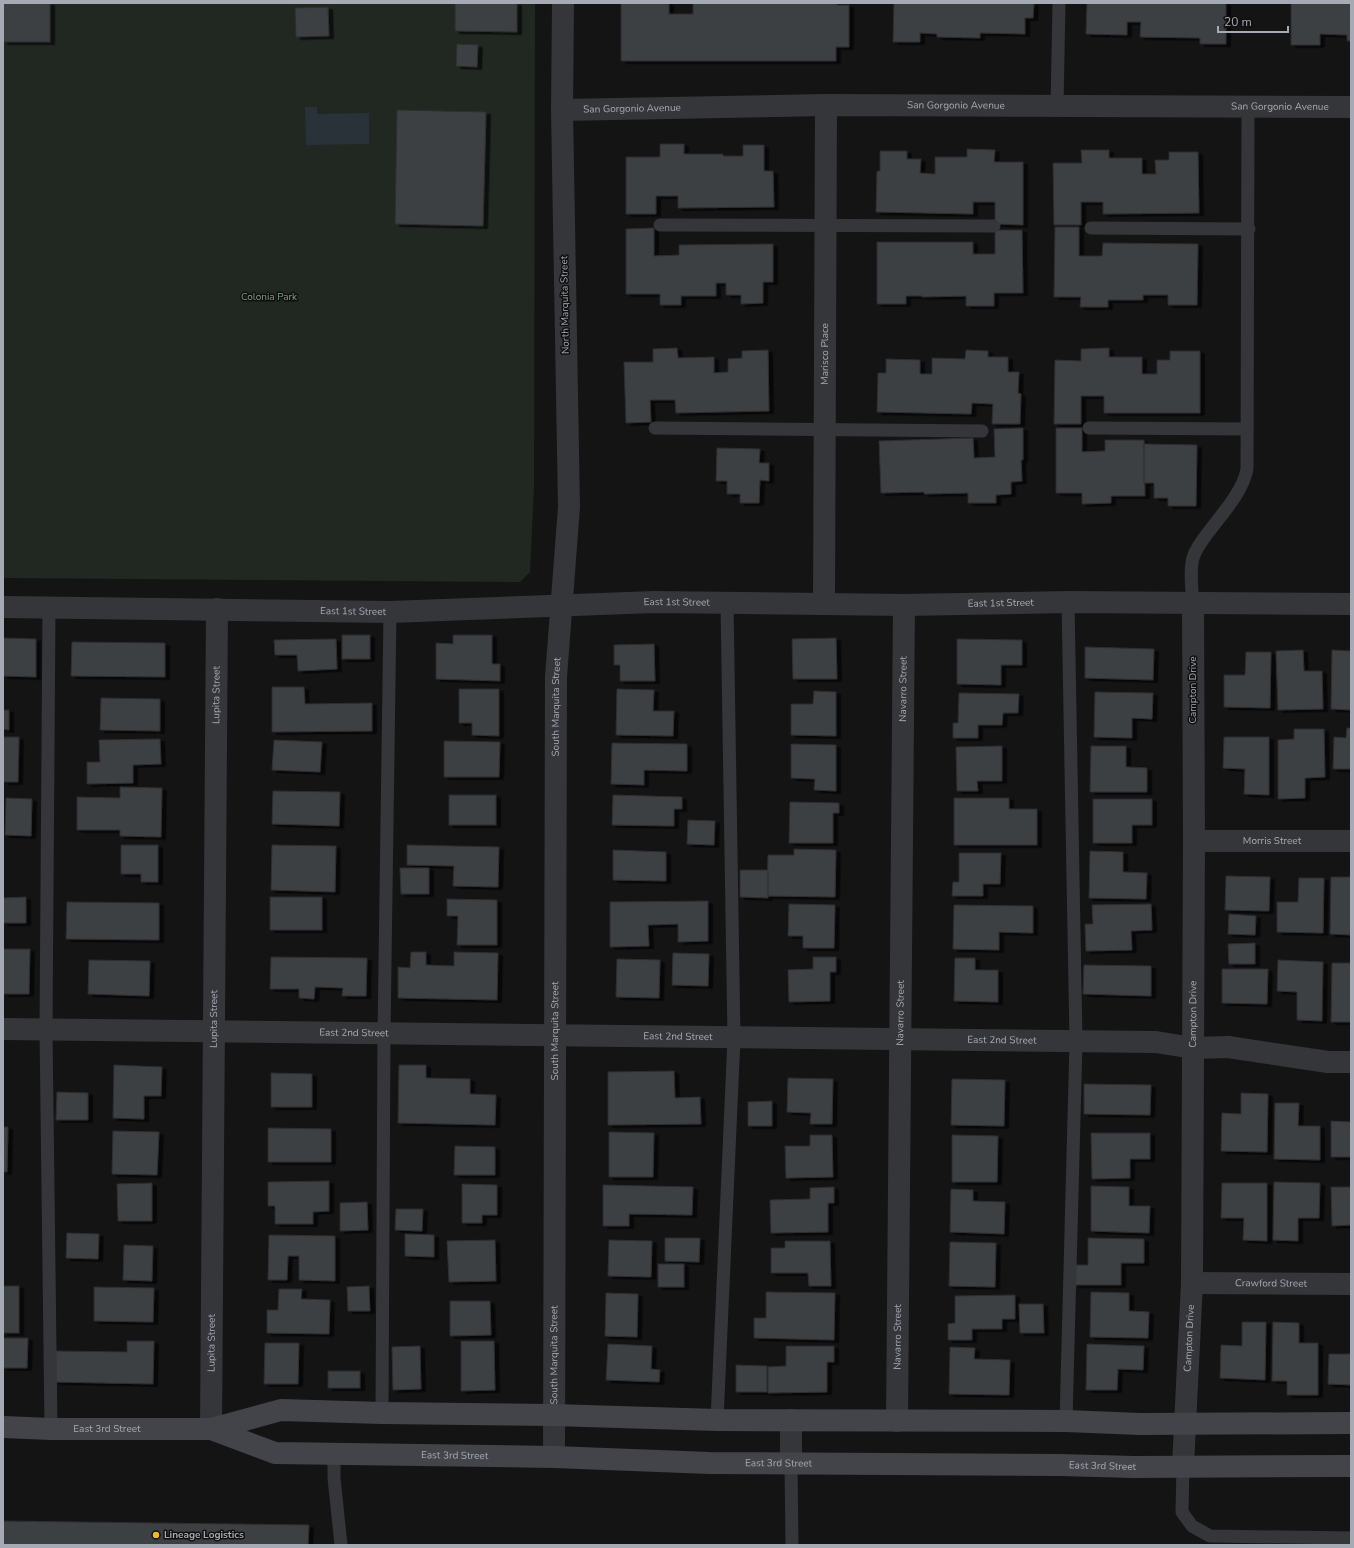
<svg xmlns="http://www.w3.org/2000/svg" width="1354" height="1548" viewBox="0 0 1354 1548" font-family="'Nunito Sans',sans-serif">
  <defs>
    <filter id="shadow"><feDropShadow dx="4.5" dy="2.5" stdDeviation="0" flood-color="#0009"/></filter>
  </defs>
  <rect width="100%" height="100%" fill="#141415"/>
  <!-- green -->
  <polygon fill="#202821" points="3,3 535,3 534,487 530,572 520,582 3,578"/>
  <!-- water -->
  <polygon fill="#2a3239" points="305,107 317,107 317,114 369,113 369,144 306,145"/>
  <!-- building -->
  <g fill="#3e3f42" stroke="#2e2e31" filter="url(#shadow)">
    <rect x="3" y="3" width="47" height="39"/>
    <polygon points="455,3 517,3 517,32 455,31"/>
    <polygon points="621,3 669,3 669,14 693,14 693,3 837,3 837,5 849,5 849,47 836,47 836,61 621,61"/>
    <polygon points="894,3 1034,3 1033,18 1025,18 1025,34 980,33 980,38 937,37 937,34 920,33 920,42 893,42"/>
    <polygon points="1087,3 1226,3 1226,44 1200,44 1200,38 1140,37 1141,22 1127,22 1127,35 1086,34"/>
    <polygon points="1291,3 1351,3 1351,41 1347,41 1347,35 1320,34 1320,45 1291,45"/>
    <polygon points="328,7 329,36 296,37 295,8"/>
    <polygon points="457,44 478,45 477,67 456,66"/>
    <polygon points="397,110 486,112 483,226 395,224"/>
    <polygon points="660,144 684,144 684,154 723,154 723,156 743,156 743,145 764,145 764,171 773,171 774,207 678,208 678,196 656,196 656,214 626,214 626,157 660,157"/>
    <polygon points="967,149 995,150 994,162 1023,162 1023,225 995,224 995,202 973,202 973,214 876,212 877,171 880,171 880,151 907,151 907,159 921,159 920,173 935,174 935,157 967,157"/>
    <polygon points="1081,150 1109,150 1109,158 1142,158 1142,174 1156,174 1155,160 1169,160 1169,152 1198,152 1199,213 1103,214 1103,202 1081,202 1081,225 1054,225 1053,163 1082,163"/>
    <polygon points="1055,227 1079,227 1079,256 1102,256 1103,243 1198,244 1197,305 1168,305 1168,295 1143,295 1143,300 1108,300 1108,307 1080,307 1081,297 1054,297"/>
    <polygon points="654,228 654,256 679,255 679,245 773,244 773,282 763,282 763,303 741,304 741,295 726,295 726,283 716,283 716,296 681,296 681,305 660,305 660,294 626,294 626,229"/>
    <polygon points="995,230 1022,230 1023,293 994,293 994,306 966,306 966,296 922,297 922,296 906,296 906,304 877,304 877,242 973,242 973,254 995,254"/>
    <polygon points="677,348 678,358 714,357 714,373 728,372 728,359 742,358 742,351 768,350 769,411 676,413 675,400 650,400 651,422 626,423 624,362 653,362 653,349"/>
    <polygon points="1109,348 1109,357 1142,357 1142,374 1157,374 1157,360 1170,360 1170,351 1200,351 1200,413 1104,413 1104,396 1081,396 1081,424 1054,424 1055,360 1081,361 1081,349"/>
    <polygon points="966,350 988,351 988,357 1008,357 1008,372 1019,372 1018,393 1021,394 1020,424 992,424 993,404 972,403 971,414 877,412 878,373 886,373 886,359 920,360 920,374 932,374 932,358 965,359"/>
    <polygon points="1023,428 1023,460 1021,460 1022,481 1011,482 1011,494 996,495 996,503 968,503 968,493 924,494 924,492 881,493 879,441 973,438 974,458 995,457 994,429"/>
    <polygon points="1056,428 1082,428 1082,452 1105,451 1105,440 1144,440 1145,496 1111,496 1111,503 1082,504 1082,493 1056,493"/>
    <polygon points="1144,444 1197,445 1196,506 1168,506 1168,498 1154,498 1154,483 1144,483"/>
    <polygon points="717,448 760,449 759,463 769,463 769,481 760,480 759,503 740,503 740,494 727,494 727,481 716,481"/>
    <rect x="342" y="635" width="28" height="24"/>
    <polygon points="453,635 492,635 492,664 500,664 500,681 436,679 436,643 453,644"/>
    <polygon points="3,638 36,639 36,677 3,676"/>
    <polygon points="836,638 837,679 793,679 792,639"/>
    <polygon points="336,639 337,669 298,671 297,655 275,655 274,640"/>
    <polygon points="957,639 1022,640 1022,665 1001,665 1001,685 957,684"/>
    <polygon points="72,642 165,643 165,677 71,676"/>
    <polygon points="654,644 655,681 620,681 620,665 614,665 614,645"/>
    <polygon points="1085,647 1154,649 1153,680 1085,678"/>
    <polygon points="1303,650 1304,671 1322,671 1323,709 1278,710 1276,651"/>
    <polygon points="1332,650 1351,651 1351,710 1331,709"/>
    <polygon points="1246,652 1271,652 1270,708 1224,707 1224,675 1245,675"/>
    <polygon points="272,687 304,687 305,704 372,703 372,731 272,732"/>
    <polygon points="459,689 499,689 499,736 472,735 472,723 459,723"/>
    <polygon points="617,689 654,690 653,711 674,711 673,736 616,735"/>
    <polygon points="814,691 836,692 836,736 791,735 791,704 813,704"/>
    <polygon points="1095,692 1153,693 1152,719 1132,718 1132,738 1094,737"/>
    <polygon points="959,693 1019,694 1018,713 1003,713 1002,725 978,725 978,738 953,738 953,723 958,723"/>
    <polygon points="101,698 160,699 160,731 100,730"/>
    <polygon points="3,710 9,710 9,730 3,729"/>
    <polygon points="1347,728 1351,728 1351,769 1333,769 1334,737 1346,738"/>
    <polygon points="1294,729 1324,729 1325,777 1305,778 1305,798 1278,799 1278,740 1294,739"/>
    <polygon points="3,737 19,737 18,782 3,782"/>
    <polygon points="1224,737 1269,737 1269,795 1244,794 1245,769 1223,768"/>
    <polygon points="160,739 161,764 133,765 133,783 87,784 87,762 100,762 99,740"/>
    <polygon points="274,740 322,742 320,772 272,770"/>
    <polygon points="444,741 500,742 499,777 444,777"/>
    <polygon points="612,743 687,744 687,771 644,770 644,785 611,784"/>
    <polygon points="791,744 836,745 836,791 814,790 815,779 791,778"/>
    <polygon points="1002,746 1002,781 977,781 978,791 957,791 956,747"/>
    <polygon points="1091,746 1126,746 1126,767 1147,768 1147,792 1090,792"/>
    <polygon points="120,787 162,788 161,837 120,836 120,830 77,830 77,797 120,798"/>
    <polygon points="273,791 340,792 339,826 272,824"/>
    <rect x="449" y="795" width="47" height="30"/>
    <polygon points="613,795 682,797 682,809 674,809 674,826 612,825"/>
    <polygon points="6,798 32,799 31,836 5,835"/>
    <polygon points="954,798 1009,798 1009,809 1037,809 1037,845 954,845"/>
    <polygon points="1093,799 1152,799 1152,825 1132,825 1132,843 1093,843"/>
    <polygon points="790,802 839,803 839,813 833,813 833,843 789,843"/>
    <polygon points="688,820 715,821 714,845 687,844"/>
    <polygon points="121,845 158,845 158,882 141,882 141,874 121,874"/>
    <polygon points="272,845 336,846 335,892 271,890"/>
    <polygon points="407,845 499,847 498,887 453,886 454,866 407,865"/>
    <polygon points="794,849 836,850 835,897 767,896 768,855 794,855"/>
    <polygon points="613,850 666,852 666,881 613,880"/>
    <polygon points="1090,851 1123,852 1123,872 1147,873 1146,899 1089,898"/>
    <polygon points="959,853 1001,853 1000,884 983,884 983,896 952,896 953,882 959,882"/>
    <polygon points="400,868 429,868 429,894 401,894"/>
    <polygon points="740,870 768,870 768,898 740,897"/>
    <polygon points="1226,876 1270,877 1269,911 1225,910"/>
    <polygon points="1331,877 1351,877 1351,935 1330,934"/>
    <polygon points="1299,878 1324,878 1323,933 1277,932 1277,902 1298,902"/>
    <polygon points="26,897 26,923 3,923 3,898"/>
    <rect x="270" y="897" width="52" height="33"/>
    <polygon points="447,899 497,900 497,945 457,945 458,916 447,916"/>
    <polygon points="708,901 708,941 678,942 678,924 648,925 649,946 610,947 610,902"/>
    <polygon points="67,902 159,903 159,940 66,939"/>
    <polygon points="789,904 835,905 834,948 803,948 803,936 788,936"/>
    <polygon points="1151,904 1152,930 1131,931 1132,950 1086,951 1085,924 1093,924 1092,905"/>
    <polygon points="954,905 1033,906 1033,933 999,932 999,950 953,949"/>
    <polygon points="1229,914 1256,916 1255,935 1228,934"/>
    <polygon points="1255,943 1255,964 1229,964 1228,944"/>
    <polygon points="3,949 30,949 29,994 3,994"/>
    <polygon points="411,952 426,952 426,965 454,966 454,952 498,953 497,1000 398,998 398,967 410,968"/>
    <polygon points="673,953 709,954 708,986 672,985"/>
    <polygon points="271,957 367,958 366,996 342,996 343,988 315,987 314,999 299,998 299,989 270,989"/>
    <polygon points="813,957 836,957 836,972 830,972 830,1001 789,1002 788,970 813,969"/>
    <polygon points="955,958 975,958 975,970 998,970 998,1002 954,1001"/>
    <polygon points="617,959 660,960 659,998 616,997"/>
    <polygon points="89,960 150,961 149,996 88,994"/>
    <polygon points="1278,960 1323,962 1322,1021 1297,1020 1297,992 1277,991"/>
    <polygon points="1332,963 1351,963 1351,1022 1331,1022"/>
    <polygon points="1084,965 1151,966 1151,996 1083,994"/>
    <polygon points="1222,969 1268,969 1267,1004 1222,1003"/>
    <polygon points="114,1065 162,1067 161,1096 144,1096 144,1119 113,1118"/>
    <polygon points="399,1065 426,1065 426,1078 470,1079 470,1094 496,1095 495,1125 398,1123"/>
    <polygon points="674,1071 675,1098 700,1097 701,1124 608,1125 608,1072"/>
    <polygon points="271,1073 312,1074 312,1107 271,1107"/>
    <polygon points="788,1078 833,1079 832,1124 810,1124 811,1113 787,1112"/>
    <polygon points="952,1079 1005,1080 1004,1126 951,1125"/>
    <polygon points="1084,1084 1151,1085 1150,1115 1084,1114"/>
    <polygon points="57,1092 88,1093 88,1120 56,1120"/>
    <polygon points="1241,1093 1268,1094 1267,1152 1221,1151 1222,1113 1241,1114"/>
    <polygon points="772,1101 772,1126 748,1126 748,1102"/>
    <polygon points="1275,1103 1299,1103 1298,1126 1320,1126 1320,1160 1274,1159"/>
    <polygon points="1331,1121 1351,1122 1351,1157 1331,1157"/>
    <polygon points="3,1127 8,1127 7,1172 3,1172"/>
    <polygon points="268,1128 331,1129 331,1162 268,1162"/>
    <polygon points="113,1131 159,1132 157,1175 112,1174"/>
    <polygon points="609,1132 654,1133 653,1177 609,1177"/>
    <polygon points="1091,1133 1150,1133 1150,1159 1130,1159 1130,1178 1092,1179"/>
    <polygon points="810,1135 832,1135 833,1177 786,1178 785,1146 810,1146"/>
    <polygon points="952,1135 998,1136 997,1182 952,1182"/>
    <polygon points="455,1146 495,1147 495,1175 454,1175"/>
    <polygon points="329,1181 329,1211 313,1212 313,1224 275,1224 275,1206 268,1206 268,1182"/>
    <polygon points="1274,1182 1320,1183 1319,1218 1298,1218 1298,1241 1273,1240"/>
    <polygon points="152,1183 152,1221 118,1221 117,1184"/>
    <polygon points="1222,1183 1267,1183 1267,1241 1243,1240 1244,1218 1221,1218"/>
    <polygon points="462,1184 497,1185 497,1215 482,1215 482,1223 462,1223"/>
    <polygon points="603,1185 693,1187 692,1215 629,1214 629,1226 603,1226"/>
    <polygon points="1091,1186 1129,1187 1129,1206 1150,1206 1149,1233 1091,1231"/>
    <polygon points="834,1187 834,1203 828,1203 828,1232 771,1233 770,1200 810,1199 810,1188"/>
    <polygon points="1331,1187 1351,1187 1351,1225 1332,1226"/>
    <polygon points="951,1189 973,1190 973,1201 1005,1202 1004,1234 950,1232"/>
    <polygon points="367,1202 368,1230 340,1231 340,1203"/>
    <polygon points="396,1209 423,1209 422,1231 395,1230"/>
    <polygon points="67,1233 99,1234 98,1259 66,1258"/>
    <polygon points="405,1234 434,1235 434,1257 405,1256"/>
    <polygon points="269,1235 335,1236 335,1281 299,1280 299,1256 288,1256 287,1280 268,1280"/>
    <polygon points="665,1238 700,1238 699,1262 665,1261"/>
    <polygon points="1088,1238 1144,1239 1144,1263 1121,1263 1121,1285 1074,1285 1075,1265 1088,1265"/>
    <polygon points="495,1240 496,1281 449,1282 447,1241"/>
    <polygon points="609,1240 652,1241 651,1277 608,1276"/>
    <polygon points="785,1241 830,1241 831,1286 809,1286 808,1273 771,1273 771,1248 785,1248"/>
    <polygon points="950,1242 996,1243 995,1287 949,1286"/>
    <polygon points="124,1245 153,1246 152,1281 123,1280"/>
    <rect x="658" y="1264" width="26" height="23"/>
    <rect x="3" y="1286" width="16" height="47"/>
    <polygon points="369,1286 370,1311 348,1311 347,1287"/>
    <polygon points="94,1287 154,1288 153,1322 94,1321"/>
    <polygon points="279,1289 302,1289 301,1299 330,1300 329,1334 267,1333 267,1310 278,1310"/>
    <polygon points="766,1292 835,1293 834,1340 754,1338 754,1318 766,1318"/>
    <polygon points="1091,1292 1129,1293 1129,1311 1149,1312 1148,1338 1090,1337"/>
    <polygon points="606,1293 638,1294 637,1337 605,1336"/>
    <polygon points="1015,1295 1015,1319 1002,1319 1002,1329 972,1329 972,1340 948,1340 948,1324 955,1323 955,1296"/>
    <polygon points="450,1301 490,1301 491,1335 450,1336"/>
    <polygon points="1019,1304 1043,1304 1044,1333 1020,1333"/>
    <polygon points="1242,1322 1266,1322 1265,1380 1220,1378 1221,1345 1242,1346"/>
    <polygon points="1273,1322 1299,1323 1299,1343 1318,1343 1318,1395 1287,1395 1287,1381 1272,1381"/>
    <polygon points="3,1338 28,1338 27,1368 3,1368"/>
    <polygon points="1351,1338 1351,1385 1328,1384 1329,1354 1351,1354"/>
    <polygon points="127,1341 154,1341 153,1384 54,1382 55,1351 127,1352"/>
    <polygon points="461,1341 494,1341 495,1390 461,1391"/>
    <polygon points="265,1343 299,1343 298,1384 264,1384"/>
    <polygon points="608,1344 652,1346 651,1369 660,1370 659,1382 606,1380"/>
    <polygon points="1087,1344 1144,1346 1143,1370 1118,1369 1117,1390 1086,1390"/>
    <polygon points="420,1346 421,1389 393,1390 392,1347"/>
    <polygon points="786,1346 834,1346 834,1362 827,1362 827,1392 768,1393 768,1367 786,1366"/>
    <polygon points="950,1347 975,1348 974,1359 1010,1360 1009,1395 949,1394"/>
    <polygon points="736,1365 767,1366 767,1392 736,1392"/>
    <rect x="328" y="1371" width="32" height="17"/>
    <polygon points="3,1521 309,1525 308,1545 3,1545"/>
  </g>
  <g fill="none" stroke-linecap="round" stroke-linejoin="round">
    <!-- lane -->
    <g stroke="#35363a" stroke-width="13">
      <polyline points="1057,106 1059,3"/>
      <polyline points="660,225 994,226"/>
      <polyline points="1091,228 1249,229"/>
      <polyline points="655,428 982,431"/>
      <polyline points="1089,428 1247,429"/>
      <path d="M1193 604C1192 591 1189 567 1194 555 1197 547 1202 541 1207 534 1221 515 1243 492 1247 469L1248 107"/>
      <polyline points="49,608 46,1030 51,1429"/>
      <polyline points="382,1413 384,1034 390,612"/>
      <polyline points="717,1420 734,1038 727,603"/>
      <polyline points="1066,1421 1076,1042 1068,602"/>
      <polyline points="334,1454 334,1478 341,1545"/>
      <polyline points="791,1463 792,1545"/>
      <polyline points="1183,1466 1182,1512 1192,1526 1210,1536 1351,1538"/>
    </g>
    <!-- street -->
    <g stroke="#35363a" stroke-width="22">
      <path id="s1" d="M562 110 826 105 1351 107"/>
      <path id="s2" d="M824 604 826 105"/>
      <path id="s3" d="M3 607 390 612 654 602 904 605 1068 602 1351 604"/>
      <path id="s4" d="M1194 841H1351"/>
      <path id="s5" d="M3 1029 1156 1042 1193 1048 1228 1047 1328 1062H1351"/>
      <path id="s6" d="M1192 1283 1351 1284"/>
      <path id="s7" d="M897 1421 904 605"/>
      <path id="s8" d="M211 1429 217 609"/>
      <path id="s9" d="M554 1457 556 677 569 507 562 110 563 3"/>
      <polyline points="791,1463 791,1420"/>
      <path id="s10" d="M1183 1466 1192 1283 1194 841 1193 604"/>
    </g>
    <!-- secondary -->
    <g stroke="#43444a" stroke-width="22">
      <path id="s11" d="M3 1427 51 1429H211L281 1410 382 1413 553 1415 717 1420 1066 1421 1140 1424 1351 1423"/>
      <path id="s12" d="M211 1429 275 1453 554 1457 710 1463 1059 1465 1134 1467 1351 1466"/>
    </g>
  </g>
  <!-- markers -->
  <circle fill="#edb835" stroke="#0f0f10" stroke-width="1.5" cx="156" cy="1535" r="4"/>
  <g text-anchor="middle" dominant-baseline="central" stroke-width="3" stroke-linejoin="round" paint-order="stroke">
    <!-- street labels -->
    <g font-size="10" fill="#a6aab5" stroke="#0f0f10">
      <text stroke="none"><textPath href="#s1" startOffset="394">San Gorgonio Avenue</textPath></text>
      <text stroke="none"><textPath href="#s1" startOffset="718">San Gorgonio Avenue</textPath></text>
      <text stroke="none"><textPath href="#s1" startOffset="70">San Gorgonio Avenue</textPath></text>
      <text transform="translate(565 305) rotate(-91)">North Marquita Street</text>
      <text stroke="none"><textPath href="#s2" startOffset="250">Marisco Place</textPath></text>
      <text stroke="none"><textPath href="#s3" startOffset="674">East 1st Street</textPath></text>
      <text stroke="none"><textPath href="#s3" startOffset="998">East 1st Street</textPath></text>
      <text stroke="none"><textPath href="#s3" startOffset="350">East 1st Street</textPath></text>
      <text stroke="none"><textPath href="#s7" startOffset="732">Navarro Street</textPath></text>
      <text transform="translate(1193 690) rotate(-90)">Campton Drive</text>
      <text stroke="none"><textPath href="#s8" startOffset="734">Lupita Street</textPath></text>
      <text stroke="none"><textPath href="#s9" startOffset="750">South Marquita Street</textPath></text>
      <text stroke="none"><textPath href="#s4" startOffset="78">Morris Street</textPath></text>
      <text stroke="none"><textPath href="#s7" startOffset="408">Navarro Street</textPath></text>
      <text stroke="none"><textPath href="#s10" startOffset="452">Campton Drive</textPath></text>
      <text stroke="none"><textPath href="#s8" startOffset="410">Lupita Street</textPath></text>
      <text stroke="none"><textPath href="#s9" startOffset="426">South Marquita Street</textPath></text>
      <text stroke="none"><textPath href="#s5" startOffset="351">East 2nd Street</textPath></text>
      <text stroke="none"><textPath href="#s5" startOffset="675">East 2nd Street</textPath></text>
      <text stroke="none"><textPath href="#s5" startOffset="999">East 2nd Street</textPath></text>
      <text stroke="none"><textPath href="#s6" startOffset="79">Crawford Street</textPath></text>
      <text stroke="none"><textPath href="#s7" startOffset="84">Navarro Street</textPath></text>
      <text stroke="none"><textPath href="#s10" startOffset="128">Campton Drive</textPath></text>
      <text stroke="none"><textPath href="#s8" startOffset="86">Lupita Street</textPath></text>
      <text stroke="none"><textPath href="#s9" startOffset="102">South Marquita Street</textPath></text>
      <text stroke="none"><textPath href="#s11" startOffset="104">East 3rd Street</textPath></text>
      <text stroke="none"><textPath href="#s12" startOffset="248">East 3rd Street</textPath></text>
      <text stroke="none"><textPath href="#s12" startOffset="572">East 3rd Street</textPath></text>
      <text stroke="none"><textPath href="#s12" startOffset="896">East 3rd Street</textPath></text>
    </g>
    <!-- park labels -->
    <g font-size="10" fill="#7da081" stroke="#0f0f10">
      <text x="269" y="297">Colonia Park</text>
    </g>
    <!-- poi labels -->
    <g font-size="10" font-weight="bold" fill="#a6aab5" stroke="#0f0f10" text-anchor="start">
      <text x="164" y="1535">Lineage Logistics</text>
    </g>
  </g>
  <!-- border -->
  <rect width="1354" height="1548" fill="none" stroke="#a6aab5" stroke-width="8"/>
  <!-- scale -->
  <path d="M1218 26v6h70v-6" fill="none" stroke="#a6aab5" stroke-width="2"/>
  <text x="1224" y="26" font-size="12" fill="#a6aab5" stroke="#0f0f10" stroke-width="3" paint-order="stroke">20 m</text>
</svg>
